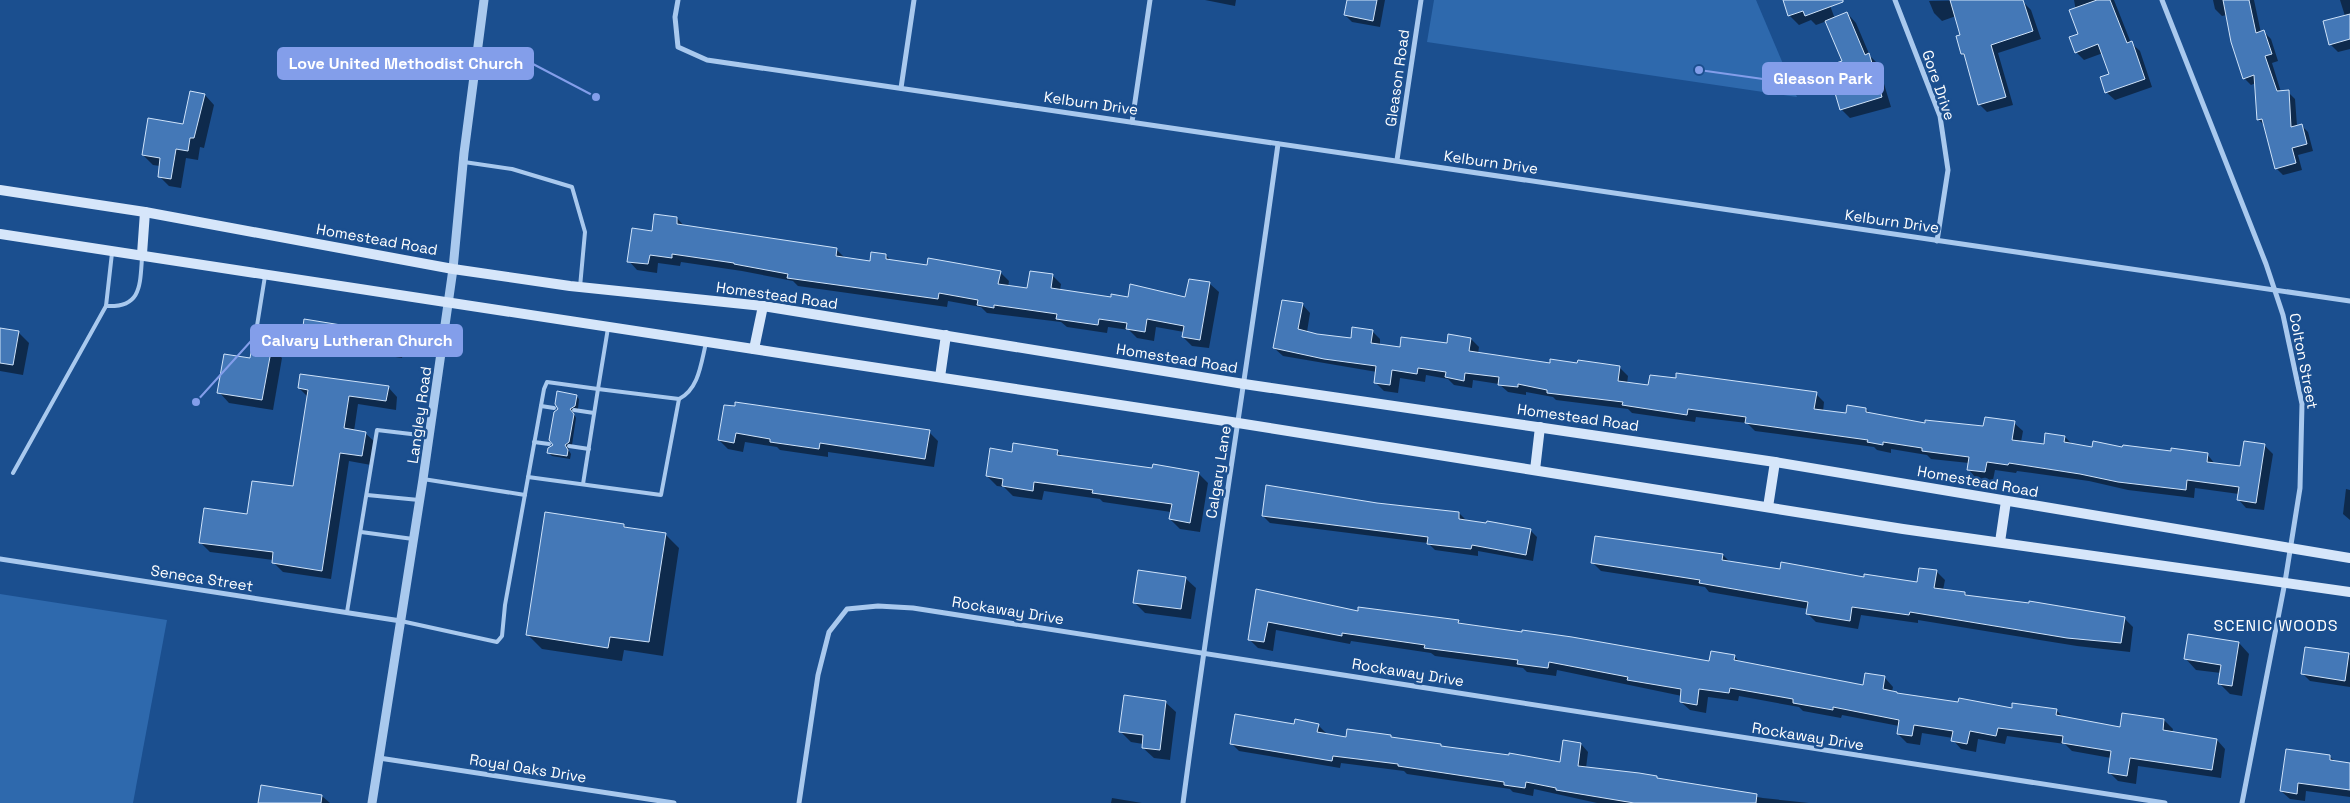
<svg xmlns="http://www.w3.org/2000/svg" width="2350" height="803" viewBox="0 0 2350 803" font-family="'Space Grotesk',sans-serif">
  <rect width="100%" height="100%" fill="#1b4f8f"/>
  <!-- green -->
  <g fill="#2e69ad">
    <polygon points="1434,0 1756,0 1797,97 1427,42"/>
    <polygon points="0,594 167,620 133,803 0,803"/>
  </g>
  <!-- shadow -->
  <g fill="#0007">
    <polygon points="1205,0 1236,0 1235,6"/>
    <polygon points="1348,0 1385,0 1380,27 1352,22 1345,15"/>
    <polygon points="1784,0 1828,0 1835,19 1847,13 1856,23 1870,56 1878,64 1891,107 1850,118 1841,109 1844,62 1827,21 1816,25 1811,20 1799,25 1789,15"/>
    <polygon points="1979,0 2023,2 2031,10 2041,39 1998,53 2013,105 1987,112 1979,104 1966,57 1962,54 1962,36 1956,16 1942,21 1934,13 1929,1"/>
    <polygon points="2074,0 2114,0 2131,43 2140,51 2152,87 2115,100 2106,92 2111,75 2103,53 2084,60 2076,52 2080,34"/>
    <polygon points="2213,0 2254,0 2261,33 2264,32 2271,39 2278,61 2272,63 2281,92 2288,92 2295,99 2297,126 2301,125 2308,132 2313,151 2298,155 2302,170 2283,175 2276,168 2265,126 2258,119 2256,83 2251,85 2244,78 2227,15 2222,16 2215,9"/>
    <polygon points="2340,0 2350,0 2350,49 2338,52 2330,44 2345,16"/>
    <polygon points="205,95 214,105 204,148 200,147 198,160 186,158 181,188 169,186 159,176 160,166 153,165 143,155 184,125"/>
    <polygon points="677,218 685,227 836,249 845,258 871,262 886,255 891,261 928,267 1000,272 1009,281 1008,287 1028,290 1052,275 1061,284 1060,290 1112,298 1186,298 1190,280 1210,284 1219,292 1209,348 1192,346 1183,337 1184,332 1156,327 1154,341 1137,338 1129,330 1108,327 1107,333 1067,327 1061,322 987,313 981,307 948,301 947,307 798,286 793,281 742,271 681,262 680,266 658,263 657,273 637,270 629,261 653,232"/>
    <polygon points="1302,304 1310,313 1307,332 1317,335 1352,340 1372,331 1380,339 1380,346 1401,349 1448,345 1471,339 1479,347 1478,354 1550,364 1578,365 1579,362 1620,368 1628,376 1627,384 1816,394 1824,402 1823,412 1847,415 1866,409 1872,415 1926,425 1984,427 2014,423 2023,431 2021,442 2045,445 2065,437 2072,444 2093,448 2123,448 2207,454 2215,464 2241,468 2264,445 2273,454 2264,510 2246,508 2238,499 2239,494 2195,488 2194,498 2128,490 2089,481 2017,471 2016,473 1995,470 1993,480 1976,478 1968,469 1969,463 1931,459 1927,455 1891,449 1891,453 1877,450 1874,447 1755,431 1747,423 1696,417 1695,422 1632,413 1628,409 1556,400 1553,397 1526,392 1526,395 1508,392 1499,384 1473,380 1472,388 1454,385 1448,379 1426,375 1425,382 1400,378 1398,393 1384,391 1375,382 1377,372 1283,356 1274,348"/>
    <polygon points="0,329 18,332 29,343 23,375 0,371"/>
    <polygon points="402,336 405,339 402,358 305,343 302,340"/>
    <polygon points="271,347 282,358 273,410 229,403 219,392 251,360"/>
    <polygon points="388,387 397,397 396,410 358,404 354,431 365,433 375,442 371,465 349,461 331,579 283,572 273,562 273,560 210,552 200,542 294,488 308,397 299,388"/>
    <polygon points="576,396 579,399 578,409 573,412 576,418 572,445 568,449 571,454 570,459 552,456 549,453 554,445 551,440"/>
    <polygon points="725,406 929,432 938,441 934,467 828,452 828,457 780,450 777,447 745,442 743,452 728,449 719,440"/>
    <polygon points="1057,451 1064,458 1198,473 1208,483 1200,532 1180,529 1170,519 1171,512 1103,502 1100,499 1044,491 1042,500 1013,496 1004,487 997,486 987,476 1013,453"/>
    <polygon points="2346,489 2350,490 2350,520 2343,514"/>
    <polygon points="1377,504 1459,513 1466,520 1530,530 1537,537 1533,561 1478,551 1478,556 1435,550 1428,543 1270,523 1263,516"/>
    <polygon points="624,525 627,529 665,534 679,548 663,656 624,650 622,661 542,649 528,635"/>
    <polygon points="1723,555 1730,562 1781,571 1918,583 1936,571 1945,580 1943,590 1965,593 1968,596 2124,618 2133,627 2130,652 2077,646 1918,620 1918,623 1861,615 1858,629 1816,622 1807,613 1808,609 1709,592 1705,587 1601,571 1593,563"/>
    <polygon points="1185,578 1196,588 1191,619 1145,613 1135,603"/>
    <polygon points="1257,591 1359,612 1458,621 1462,625 1710,663 1734,656 1741,663 1864,687 1885,678 1893,687 1892,692 1899,695 2013,709 2056,710 2064,718 2121,728 2164,720 2173,729 2172,733 2217,740 2225,749 2221,778 2138,766 2136,784 2118,781 2109,772 2111,758 2072,751 2065,744 2007,736 2005,744 1978,739 1976,752 1961,749 1953,740 1953,738 1922,733 1920,745 1907,743 1898,734 1899,726 1842,715 1841,718 1803,711 1799,707 1739,696 1738,701 1708,697 1706,713 1690,710 1681,702 1682,696 1557,670 1556,676 1527,672 1523,668 1435,656 1431,653 1351,641 1350,644 1276,630 1273,651 1258,648 1249,639"/>
    <polygon points="2239,643 2249,654 2242,696 2230,694 2220,684 2221,673 2196,670 2186,659"/>
    <polygon points="2306,649 2350,655 2350,687 2310,681 2303,674"/>
    <polygon points="1165,702 1176,712 1170,760 1154,758 1143,748 1143,744 1131,742 1120,731"/>
    <polygon points="1295,725 1318,725 1326,733 1325,735 1347,739 1390,736 1394,739 1442,747 1561,763 1581,744 1588,752 1586,768 1656,777 1659,780 1763,798 1809,803 1597,803 1534,789 1533,796 1513,792 1510,789 1407,774 1404,771 1341,763 1340,768 1239,751 1231,743"/>
    <polygon points="2330,757 2336,762 2350,764 2350,797 2306,791 2305,801 2290,799 2281,791"/>
    <polygon points="262,786 323,797 330,803 259,803"/>
    <polygon points="1112,798 1142,803 1111,803"/>
  </g>
  <!-- building -->
  <g fill="#4478b7" stroke="#cfe3fa">
    <polygon points="1347,0 1377,0 1373,21 1344,15"/>
    <polygon points="1783,0 1843,0 1843,2 1805,16 1803,11 1788,16"/>
    <polygon points="1950,0 2023,0 2033,31 1991,45 2006,97 1978,105 1964,54 1961,54 1956,36 1960,35"/>
    <polygon points="2097,0 2110,0 2127,43 2132,41 2145,79 2105,93 2100,77 2109,74 2098,44 2075,53 2069,37 2078,34 2069,10"/>
    <polygon points="2223,0 2249,0 2256,33 2264,30 2272,54 2265,56 2277,91 2289,90 2291,127 2302,124 2307,144 2292,148 2296,163 2275,169 2262,119 2257,120 2254,75 2243,79 2231,42"/>
    <polygon points="1847,12 1865,55 1869,53 1882,97 1840,110 1827,66 1842,61 1825,21"/>
    <polygon points="2350,14 2350,39 2329,45 2323,21"/>
    <polygon points="190,91 205,94 194,138 190,138 188,151 176,149 171,179 158,177 160,158 142,155 148,118 183,124"/>
    <polygon points="654,214 677,217 677,224 837,248 836,256 870,261 871,252 886,254 886,259 927,265 928,258 1001,271 998,284 1027,288 1030,271 1053,274 1051,288 1111,297 1111,294 1128,297 1130,284 1185,297 1189,279 1210,282 1200,340 1182,337 1184,326 1147,319 1145,332 1126,329 1127,323 1099,319 1098,325 1056,319 1057,314 994,305 994,308 977,305 978,300 939,293 938,299 787,278 788,274 734,264 734,263 672,254 672,258 650,255 648,264 627,262 632,228 652,231"/>
    <polygon points="1282,300 1303,303 1298,329 1317,334 1351,338 1352,327 1373,330 1371,343 1400,347 1401,337 1447,343 1448,334 1471,338 1469,351 1550,363 1550,359 1577,363 1578,360 1620,366 1618,381 1648,385 1650,375 1676,378 1676,373 1817,392 1814,409 1846,413 1847,405 1866,408 1866,412 1925,423 1925,420 1983,426 1985,417 2015,421 2012,440 2044,444 2045,433 2065,436 2064,442 2092,447 2093,441 2122,447 2123,445 2171,451 2171,448 2208,453 2207,462 2240,466 2244,441 2265,444 2256,503 2237,500 2239,487 2187,480 2186,490 2118,482 2080,474 2009,463 2008,465 1987,462 1985,472 1967,470 1969,457 1922,451 1922,448 1883,442 1883,445 1867,442 1868,440 1745,423 1746,417 1688,409 1687,415 1622,405 1623,402 1547,393 1547,390 1518,384 1518,387 1498,385 1499,377 1465,373 1464,381 1445,377 1446,372 1418,368 1417,374 1392,370 1390,385 1374,383 1376,366 1324,359 1273,348"/>
    <polygon points="304,319 403,335 400,355 301,340"/>
    <polygon points="0,328 19,331 13,365 0,363"/>
    <polygon points="253,342 272,346 262,400 217,393 224,354 250,358"/>
    <polygon points="300,374 389,386 386,401 349,396 344,428 366,432 362,456 340,453 322,571 272,563 273,552 199,543 204,508 247,514 252,481 293,486 308,390 298,388"/>
    <polygon points="557,391 577,395 575,406 570,409 574,414 569,442 565,445 568,450 567,456 547,453 548,448 553,445 549,440 554,412 558,409 555,404"/>
    <polygon points="735,402 930,430 925,459 820,443 819,449 770,442 770,439 736,433 734,443 718,440 724,405 735,406"/>
    <polygon points="1013,443 1058,450 1057,455 1152,468 1153,464 1199,472 1190,523 1169,519 1172,504 1092,493 1093,490 1034,482 1033,491 1002,486 1003,479 986,476 990,448 1012,452"/>
    <polygon points="1266,485 1377,503 1459,512 1459,519 1486,523 1487,521 1531,529 1526,555 1472,545 1471,549 1427,544 1428,537 1262,516"/>
    <polygon points="545,512 624,524 624,527 666,533 649,642 610,637 608,648 526,635"/>
    <polygon points="1595,536 1723,554 1722,560 1780,569 1781,562 1864,577 1864,574 1917,582 1919,568 1937,570 1934,588 1965,592 1965,595 2029,603 2029,601 2125,617 2121,643 2067,638 1910,612 1909,615 1852,607 1850,621 1806,614 1808,602 1699,583 1700,580 1591,563"/>
    <polygon points="1138,570 1186,577 1181,609 1133,603"/>
    <polygon points="1256,589 1358,611 1358,607 1459,620 1458,623 1522,632 1522,630 1572,637 1709,661 1711,651 1735,655 1734,660 1863,685 1865,673 1885,676 1883,689 1897,692 1897,693 1958,702 1959,698 2012,708 2012,703 2057,709 2056,715 2120,727 2122,713 2164,719 2163,730 2217,739 2212,770 2130,758 2127,776 2108,773 2111,751 2062,743 2063,736 1998,728 1996,736 1970,731 1967,744 1951,741 1953,731 1914,725 1912,736 1897,734 1899,720 1833,707 1833,710 1793,703 1793,699 1730,688 1729,693 1699,689 1697,705 1680,702 1681,689 1627,680 1628,677 1549,662 1548,668 1517,664 1518,660 1424,648 1425,645 1342,633 1342,636 1268,622 1264,642 1248,640"/>
    <polygon points="2188,634 2239,642 2232,686 2218,684 2221,665 2184,659"/>
    <polygon points="2305,647 2349,653 2345,681 2301,674"/>
    <polygon points="1124,695 1166,701 1160,750 1142,748 1143,735 1119,732"/>
    <polygon points="1235,714 1294,724 1295,719 1319,724 1317,732 1346,737 1347,729 1391,735 1391,737 1441,744 1441,746 1509,755 1509,753 1560,762 1563,740 1581,743 1578,766 1639,773 1657,776 1657,778 1757,794 1756,803 1634,803 1556,790 1556,788 1526,782 1525,788 1504,785 1504,782 1398,766 1398,764 1333,756 1332,761 1230,744"/>
    <polygon points="2286,749 2330,755 2330,760 2350,763 2350,790 2298,783 2297,794 2280,791"/>
    <polygon points="261,785 322,795 321,803 258,803"/>
  </g>
  <g fill="none" stroke-linecap="round" stroke-linejoin="round">
    <!-- service -->
    <g stroke="#a9c9ee" stroke-width="4">
      <polyline points="464,162 512,169 572,187 585,232 580,287"/>
      <path d="M106 306C141 308 140 286 142 258"/>
      <polyline points="256,332 265,276"/>
      <polyline points="541,406 554,408"/>
      <polyline points="574,410 594,413"/>
      <polyline points="534,442 549,444"/>
      <polyline points="569,446 589,449"/>
      <polyline points="13,473 106,306 112,253"/>
      <polyline points="528,477 661,495 679,399"/>
      <polyline points="423,479 525,495"/>
      <path d="M583 484 598 389 679 399C699 389 701 363 706 343"/>
      <polyline points="367,495 419,500"/>
      <polyline points="361,532 413,539"/>
      <polyline points="347,612 377,430 428,436"/>
      <polyline points="401,621 497,642 502,636 505,605 544,389 547,382 598,389 608,328"/>
    </g>
    <!-- minor -->
    <g stroke="#a9c9ee" stroke-width="5">
      <polyline points="678,0 675,17 678,47 707,60 2350,301"/>
      <polyline points="1895,0 1940,116 1948,170 1937,241"/>
      <polyline points="2162,0 2266,264 2283,315 2302,404 2300,488 2285,582 2242,803"/>
      <polyline points="901,88 914,0"/>
      <polyline points="1132,122 1150,0"/>
      <polyline points="1397,160 1421,0"/>
      <polyline points="0,559 401,621"/>
      <polyline points="379,758 674,803"/>
      <polyline points="799,803 818,675 829,632 847,609 878,606 913,608 2165,803"/>
      <path d="M1183 803C1212 583 1248 364 1278 144"/>
    </g>
    <!-- tertiary -->
    <polyline stroke="#a9c9ee" stroke-width="9" points="372,803 423,479 453,269 464,153 484,0"/>
    <!-- secondary -->
    <g stroke="#d6e6fa" stroke-width="10">
      <polyline points="0,190 145,212 453,269 570,286 763,306 1244,384 1775,462 2350,558"/>
      <polyline points="0,234 1238,423 1903,529 2350,592"/>
      <polyline points="142,254 145,212"/>
      <polyline points="754,349 763,306"/>
      <polyline points="940,377 946,335"/>
      <polyline points="1535,470 1540,427"/>
      <polyline points="1768,507 1775,462"/>
      <polyline points="2000,542 2006,501"/>
    </g>
  </g>
  <g text-anchor="middle" dominant-baseline="central" stroke-width="5" stroke-linejoin="round" paint-order="stroke">
    <!-- street labels -->
    <g font-size="15" fill="#fff" stroke="#1b4f8f">
      <text transform="translate(1397 78) rotate(-82)">Gleason Road</text>
      <text transform="translate(1939 85) rotate(71)">Gore Drive</text>
      <text transform="translate(1091 103) rotate(8)">Kelburn Drive</text>
      <text transform="translate(1491 162) rotate(8)">Kelburn Drive</text>
      <text transform="translate(1892 221) rotate(8)">Kelburn Drive</text>
      <text transform="translate(377 239) rotate(10)">Homestead Road</text>
      <text transform="translate(777 295) rotate(8)">Homestead Road</text>
      <text transform="translate(1177 358) rotate(9)">Homestead Road</text>
      <text transform="translate(2304 361) rotate(79)">Colton Street</text>
      <text transform="translate(419 415) rotate(-82)">Langley Road</text>
      <text transform="translate(1578 417) rotate(8)">Homestead Road</text>
      <text transform="translate(1218 472) rotate(-81)">Calgary Lane</text>
      <text transform="translate(1978 481) rotate(10)">Homestead Road</text>
      <text transform="translate(202 578) rotate(9)">Seneca Street</text>
      <text transform="translate(1008 610) rotate(9)">Rockaway Drive</text>
      <text transform="translate(1408 672) rotate(9)">Rockaway Drive</text>
      <text transform="translate(1808 736) rotate(9)">Rockaway Drive</text>
      <text transform="translate(528 768) rotate(9)">Royal Oaks Drive</text>
    </g>
    <!-- neighbourhood labels -->
    <g font-size="16" letter-spacing="1" fill="#fff" stroke="#1b4f8f">
      <text x="2276" y="625">SCENIC WOODS</text>
    </g>
  </g>
  <!-- callouts -->
  <path fill="none" stroke="#839eea" stroke-width="2" d="M596 97L533 64M1699 70L1763 79M196 402L251 341"/>
  <g fill="#839eea" stroke="#1b4f8f" stroke-width="2">
    <circle cx="596" cy="97" r="5"/>
    <circle cx="1699" cy="70" r="5"/>
    <circle cx="196" cy="402" r="5"/>
  </g>
  <g fill="#839eea" stroke="#839eea" stroke-width="2">
    <rect x="278" y="48" width="255" height="31" rx="5"/>
    <rect x="1763" y="63" width="120" height="31" rx="5"/>
    <rect x="251" y="325" width="211" height="31" rx="5"/>
  </g>
  <g font-size="16" text-anchor="middle" font-weight="bold" fill="#fff">
    <text x="406" y="69">Love United Methodist Church</text>
    <text x="1823" y="84">Gleason Park</text>
    <text x="357" y="346">Calvary Lutheran Church</text>
  </g>
</svg>
